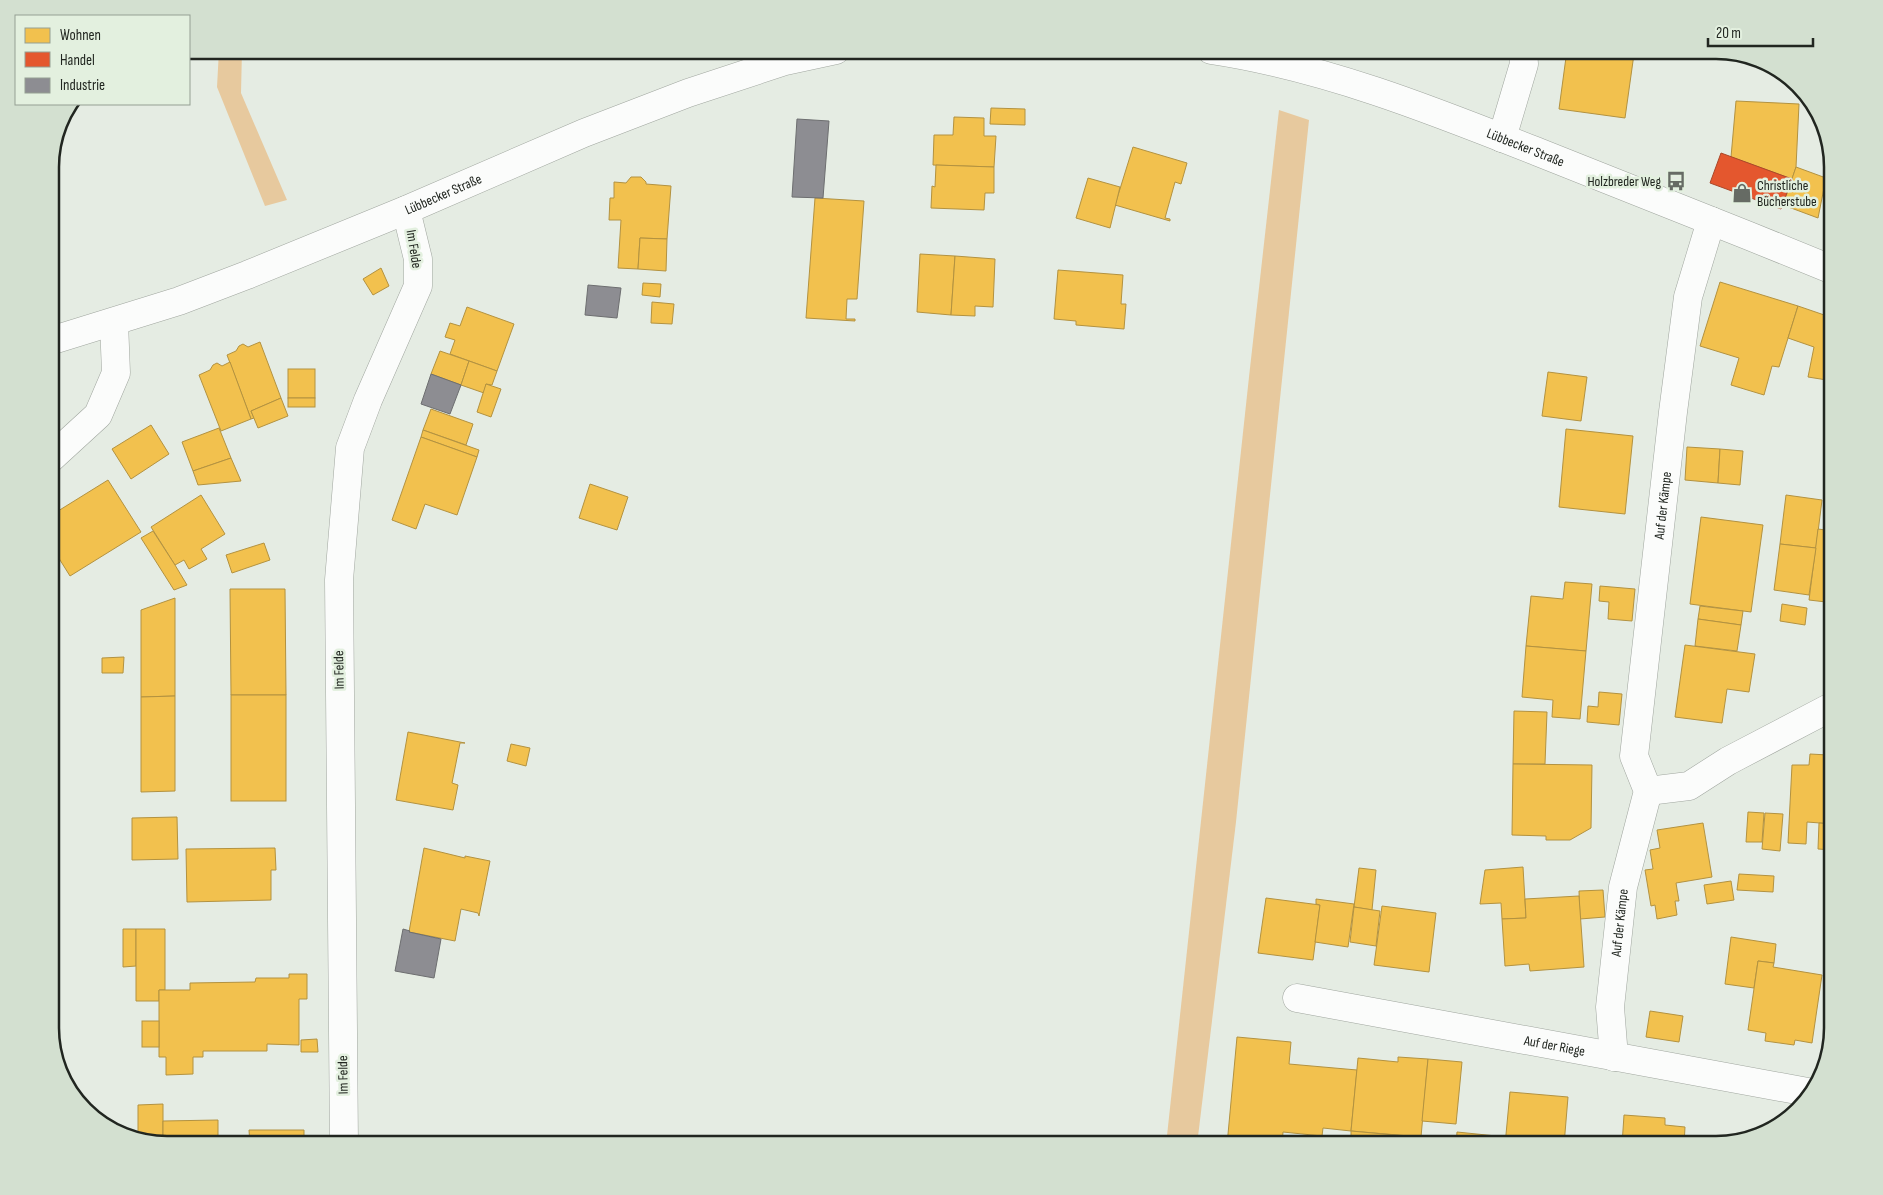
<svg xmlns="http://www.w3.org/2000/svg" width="1883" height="1195" viewBox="0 0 1883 1195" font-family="'Sofia Sans Condensed',sans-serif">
  <rect width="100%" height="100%" fill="#e5ece3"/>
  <!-- green -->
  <g fill="#e7c99e">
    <polygon points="219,50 242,50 241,93 287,200 265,206 217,87"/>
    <polygon points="1279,110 1309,120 1236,822 1197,1145 1166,1145 1249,377"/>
  </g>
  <!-- homes -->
  <g fill="#f2c14e" stroke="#b39240">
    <polygon points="1567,50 1626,50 1626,53 1634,54 1625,118 1559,109"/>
    <polygon points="1736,101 1799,104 1796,167 1792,179 1731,157"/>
    <polygon points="991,108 1025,109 1025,125 990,124"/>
    <polygon points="954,117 984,118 984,136 996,136 994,167 933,165 934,135 953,135"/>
    <polygon points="1133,147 1187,163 1181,184 1175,182 1165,218 1170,219 1170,221 1115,205"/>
    <polygon points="936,165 994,167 994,193 985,193 984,210 931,208 932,186 935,187"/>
    <polygon points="1796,167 1826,178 1818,218 1783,205"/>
    <polygon points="631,177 641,177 646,182 646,184 671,186 667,239 640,238 638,269 618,268 621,220 609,220 610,198 614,198 614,182 626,183"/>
    <polygon points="1088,178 1120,187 1110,228 1076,218"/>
    <polygon points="815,198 864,201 857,299 847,299 846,319 855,319 855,321 806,318"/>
    <polygon points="640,238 667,239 666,271 638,269"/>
    <polygon points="920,254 955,256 951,315 917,312"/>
    <polygon points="955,256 995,259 993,307 975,306 975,316 951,315"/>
    <polygon points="381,268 389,286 373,295 363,279"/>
    <polygon points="1058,270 1123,275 1121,304 1126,304 1124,329 1076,325 1076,321 1054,319"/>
    <polygon points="1720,282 1798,306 1779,367 1772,366 1764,395 1731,385 1739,358 1700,346"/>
    <polygon points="643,283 661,284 660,297 642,295"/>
    <polygon points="652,302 674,304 672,324 651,323"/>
    <polygon points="1798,306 1833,318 1833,381 1808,377 1814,347 1788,338"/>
    <polygon points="467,307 514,324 497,371 450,354 455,340 445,337 450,323 460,326"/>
    <polygon points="260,342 281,398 251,411 254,418 251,419 227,355 236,351 239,346 243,344 248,347"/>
    <polygon points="440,351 469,361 461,385 431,374"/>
    <polygon points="469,361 497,371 492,385 486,384 484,393 461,385"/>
    <polygon points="230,362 251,419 221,431 199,375 210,370 213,365 217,363 222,366"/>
    <rect x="288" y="369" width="27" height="29"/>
    <polygon points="1548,372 1587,377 1581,421 1542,416"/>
    <polygon points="486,384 501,389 491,417 477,412"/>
    <polygon points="281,398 288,416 258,428 251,411"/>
    <rect x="288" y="398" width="27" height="9"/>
    <polygon points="431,409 473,424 466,445 423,430"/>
    <polygon points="151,425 169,454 131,479 112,449"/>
    <polygon points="219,428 231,458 193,471 182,442"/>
    <polygon points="1566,429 1633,436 1625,514 1559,507"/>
    <polygon points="423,430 479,450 477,457 421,437"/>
    <polygon points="421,437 477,457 457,515 425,504 416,529 392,520"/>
    <polygon points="1687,447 1720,449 1718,483 1685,480"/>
    <polygon points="1720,449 1743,451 1740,485 1718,483"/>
    <polygon points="231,458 241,481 198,485 193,471"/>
    <polygon points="108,480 141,532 70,576 50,544 50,516"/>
    <polygon points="590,484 628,497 617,530 579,518"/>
    <polygon points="201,495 225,534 201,549 207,559 189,569 184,560 175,565 151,527"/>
    <polygon points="1786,495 1822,500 1816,548 1780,544"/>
    <polygon points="1701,517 1763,525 1751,612 1690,604"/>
    <polygon points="1818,529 1833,531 1833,546 1826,602 1809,600"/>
    <polygon points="153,531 175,565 187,585 174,590 141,538"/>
    <polygon points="264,543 270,560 232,573 226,555"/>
    <polygon points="1780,544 1816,548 1809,595 1774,590"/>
    <polygon points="1831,561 1833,561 1833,603 1826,602"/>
    <polygon points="1565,582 1592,584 1586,651 1526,646 1531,596 1563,599"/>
    <polygon points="1600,586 1635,589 1632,621 1608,619 1609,602 1599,601"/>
    <polygon points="230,589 285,589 286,695 231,695"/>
    <polygon points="175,598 175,696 141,697 141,610"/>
    <polygon points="1782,604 1807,608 1805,625 1780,621"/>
    <polygon points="1700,606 1743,611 1741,625 1698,619"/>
    <polygon points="1698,619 1741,625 1737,651 1695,646"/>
    <polygon points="1685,645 1755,654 1749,692 1727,689 1722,723 1675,717"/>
    <polygon points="1526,646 1586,651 1580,719 1552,717 1553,700 1522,697"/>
    <polygon points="124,657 123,673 102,673 102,658"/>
    <polygon points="1599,692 1622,694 1619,725 1587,722 1588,706 1598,707"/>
    <rect x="231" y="695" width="55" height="106"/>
    <polygon points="175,696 175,791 141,792 141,697"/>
    <polygon points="1514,711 1547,712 1545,764 1513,764"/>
    <polygon points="408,732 465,743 460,743 452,783 458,785 453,810 396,800"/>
    <polygon points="511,744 530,748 526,766 507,761"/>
    <polygon points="1810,754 1828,755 1828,766 1833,767 1833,824 1807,822 1806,844 1788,843 1792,765 1809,765"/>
    <polygon points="1513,764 1592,765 1591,828 1570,840 1546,840 1546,836 1512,835"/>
    <polygon points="1748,812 1764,813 1762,842 1746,842"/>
    <polygon points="1765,813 1783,814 1780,851 1762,849"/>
    <polygon points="177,817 178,859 132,860 132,818"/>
    <polygon points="1703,823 1712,877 1676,883 1679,901 1675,901 1677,915 1657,919 1655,905 1651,906 1645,870 1653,869 1650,850 1660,848 1657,830"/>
    <polygon points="1819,823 1833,824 1833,850 1818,849"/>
    <polygon points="275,848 276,870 271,870 271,900 187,902 186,849"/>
    <polygon points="424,848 465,858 465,856 490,861 479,916 478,913 461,909 455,941 409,932"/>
    <polygon points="1523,867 1526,918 1502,919 1501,903 1480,904 1485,870"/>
    <polygon points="1359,868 1376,870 1372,910 1354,907"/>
    <polygon points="1739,874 1774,876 1773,892 1737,890"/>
    <polygon points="1731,881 1734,900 1707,904 1704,885"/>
    <polygon points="1603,890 1605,917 1580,919 1579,891"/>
    <polygon points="1579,896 1584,967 1530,971 1529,964 1505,966 1502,919 1526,918 1525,899"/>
    <polygon points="1266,898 1320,905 1313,960 1258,953"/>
    <polygon points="1316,899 1354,904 1348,947 1315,942 1320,905 1316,904"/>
    <polygon points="1382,906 1436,913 1429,972 1374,965"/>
    <polygon points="1354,907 1380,911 1376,946 1350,942"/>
    <polygon points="123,929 136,929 136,966 123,967"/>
    <polygon points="136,929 165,929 165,990 159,990 159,1001 136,1001"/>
    <polygon points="1731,937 1776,944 1774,963 1758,961 1754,988 1725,984"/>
    <polygon points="1758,961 1774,963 1773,967 1822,975 1812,1043 1795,1040 1794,1045 1765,1041 1766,1033 1748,1030"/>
    <polygon points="289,974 307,974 307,999 299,999 299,1045 267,1044 267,1051 203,1051 203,1057 193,1057 193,1074 166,1075 166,1057 159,1057 159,990 190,990 190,983 255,982 256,978 289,978"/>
    <polygon points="1650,1011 1683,1016 1679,1042 1646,1037"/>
    <rect x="142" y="1021" width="17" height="26"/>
    <polygon points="1237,1037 1291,1042 1289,1064 1357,1070 1351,1131 1323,1128 1322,1136 1283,1132 1282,1145 1227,1145"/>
    <polygon points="317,1039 318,1052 301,1052 301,1040"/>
    <polygon points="1398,1057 1428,1059 1421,1137 1351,1131 1358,1058 1398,1062"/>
    <polygon points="1428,1059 1462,1062 1456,1124 1422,1121"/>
    <polygon points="1510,1092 1568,1097 1564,1145 1505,1145"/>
    <polygon points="163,1104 163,1137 138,1136 138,1105"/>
    <polygon points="1624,1115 1665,1118 1665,1125 1685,1127 1684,1145 1622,1145"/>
    <polygon points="218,1120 218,1145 163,1144 163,1121"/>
    <polygon points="249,1130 304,1130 304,1145 250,1145"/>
    <polygon points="1351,1131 1427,1138 1426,1145 1351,1145"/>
    <polygon points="1457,1132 1506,1137 1505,1145 1456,1145"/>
  </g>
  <!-- shops -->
  <polygon fill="#e4572e" stroke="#aa482a" points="1721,153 1792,179 1781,209 1710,183"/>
  <!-- industry -->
  <g fill="#8d8d92" stroke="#6d6e70">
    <polygon points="797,119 829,121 823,198 792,197"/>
    <polygon points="588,285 621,288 617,318 585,315"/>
    <polygon points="431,374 461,385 450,414 421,404"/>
    <polygon points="403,929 410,931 409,932 441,939 434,978 395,971"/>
  </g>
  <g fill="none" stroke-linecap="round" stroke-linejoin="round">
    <defs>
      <g id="minor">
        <polyline points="1502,138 1524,64 1523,50"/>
        <polyline points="50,459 98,415 116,373 114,322"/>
        <polyline points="1648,791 1689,786 1728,761 1833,706"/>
        <path id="s1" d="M1297 998 1813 1093"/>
        <path id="s2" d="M1614 1057 1610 1007 1623 887 1648 791 1634 756 1673 412 1688 297 1711 221"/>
        <polyline points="344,1145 339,580 350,448 368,400 418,286 418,259 406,210"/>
      </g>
      <g id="major">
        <path id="s3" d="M1211 50C1324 67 1432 110 1538 152 1637 191 1735 230 1833 270"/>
        <path id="s4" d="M50 341 179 301 247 275 406 210 584 133 688 93 785 61 836 50"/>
      </g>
    </defs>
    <!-- minor casing -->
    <use href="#minor" stroke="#a0a69f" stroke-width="29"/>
    <!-- major casing -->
    <use href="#major" stroke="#a0a69f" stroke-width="29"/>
    <!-- minor -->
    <use href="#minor" stroke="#fbfcfb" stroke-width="28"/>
    <!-- major -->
    <use href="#major" stroke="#fbfcfb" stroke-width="28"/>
  </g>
  <!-- icons -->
  <defs>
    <symbol id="bus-bare" viewBox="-9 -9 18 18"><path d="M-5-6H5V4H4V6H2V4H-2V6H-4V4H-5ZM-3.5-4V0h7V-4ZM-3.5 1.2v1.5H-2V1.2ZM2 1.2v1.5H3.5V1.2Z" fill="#666b64" stroke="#e3f0df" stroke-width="2.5" paint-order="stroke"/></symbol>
    <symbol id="shop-bare" viewBox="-9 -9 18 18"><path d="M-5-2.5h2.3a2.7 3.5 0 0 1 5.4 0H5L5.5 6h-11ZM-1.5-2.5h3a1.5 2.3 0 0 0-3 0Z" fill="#666b64" stroke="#e3f0df" stroke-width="2.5" paint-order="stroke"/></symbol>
  </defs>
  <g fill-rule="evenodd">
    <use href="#bus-bare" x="1662" y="167" width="28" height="28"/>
    <use href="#shop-bare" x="1728" y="179" width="28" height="28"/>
  </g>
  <g text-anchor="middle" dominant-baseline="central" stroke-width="5" stroke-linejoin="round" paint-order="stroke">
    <!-- street labels -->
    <g font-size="14" fill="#212620" stroke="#e3f0df">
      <text stroke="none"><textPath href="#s3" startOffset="330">Lübbecker Straße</textPath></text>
      <text stroke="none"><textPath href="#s4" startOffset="420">Lübbecker Straße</textPath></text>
      <text transform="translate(414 249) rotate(81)">Im Felde</text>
      <text stroke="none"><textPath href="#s2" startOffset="560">Auf der Kämpe</textPath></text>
      <text transform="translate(339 670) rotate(-91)">Im Felde</text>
      <text stroke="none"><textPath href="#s2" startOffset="135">Auf der Kämpe</textPath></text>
      <text stroke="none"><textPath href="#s1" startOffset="262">Auf der Riege</textPath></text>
      <text transform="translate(343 1075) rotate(-91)">Im Felde</text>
    </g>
    <!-- poi labels -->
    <g font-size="14" fill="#212620" stroke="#e3f0df" text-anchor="end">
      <text x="1661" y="181">Holzbreder Weg</text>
      <text x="1757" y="185" text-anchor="start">Christliche<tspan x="1757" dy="16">Bücherstube</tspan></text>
    </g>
  </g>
  <!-- crop -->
  <path d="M0 0H1883V1195H0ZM167 59H1716A108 108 0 0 1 1824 167V1028A108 108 0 0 1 1716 1136H167A108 108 0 0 1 59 1028V167A108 108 0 0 1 167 59Z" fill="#d3e0d0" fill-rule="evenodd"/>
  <path fill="none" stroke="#212620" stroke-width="2.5" d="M167 59H1716A108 108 0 0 1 1824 167V1028A108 108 0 0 1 1716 1136H167A108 108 0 0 1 59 1028V167A108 108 0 0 1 167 59Z"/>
  <!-- legend -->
  <rect x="15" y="15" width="175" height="90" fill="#e3f0df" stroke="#959f93"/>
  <rect x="25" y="28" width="25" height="15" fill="#f2c14e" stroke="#959f93"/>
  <text x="60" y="40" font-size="15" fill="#212620">Wohnen</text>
  <rect x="25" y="52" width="25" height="15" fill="#e4572e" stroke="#959f93"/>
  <text x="60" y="65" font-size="15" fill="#212620">Handel</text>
  <rect x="25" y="78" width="25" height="15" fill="#8d8d92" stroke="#959f93"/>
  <text x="60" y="90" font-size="15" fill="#212620">Industrie</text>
  <!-- scale -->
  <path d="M1708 38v8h105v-8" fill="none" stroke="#212620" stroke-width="2.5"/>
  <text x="1716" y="38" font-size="15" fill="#212620" stroke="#e3f0df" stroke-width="4" paint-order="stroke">20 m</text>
</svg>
